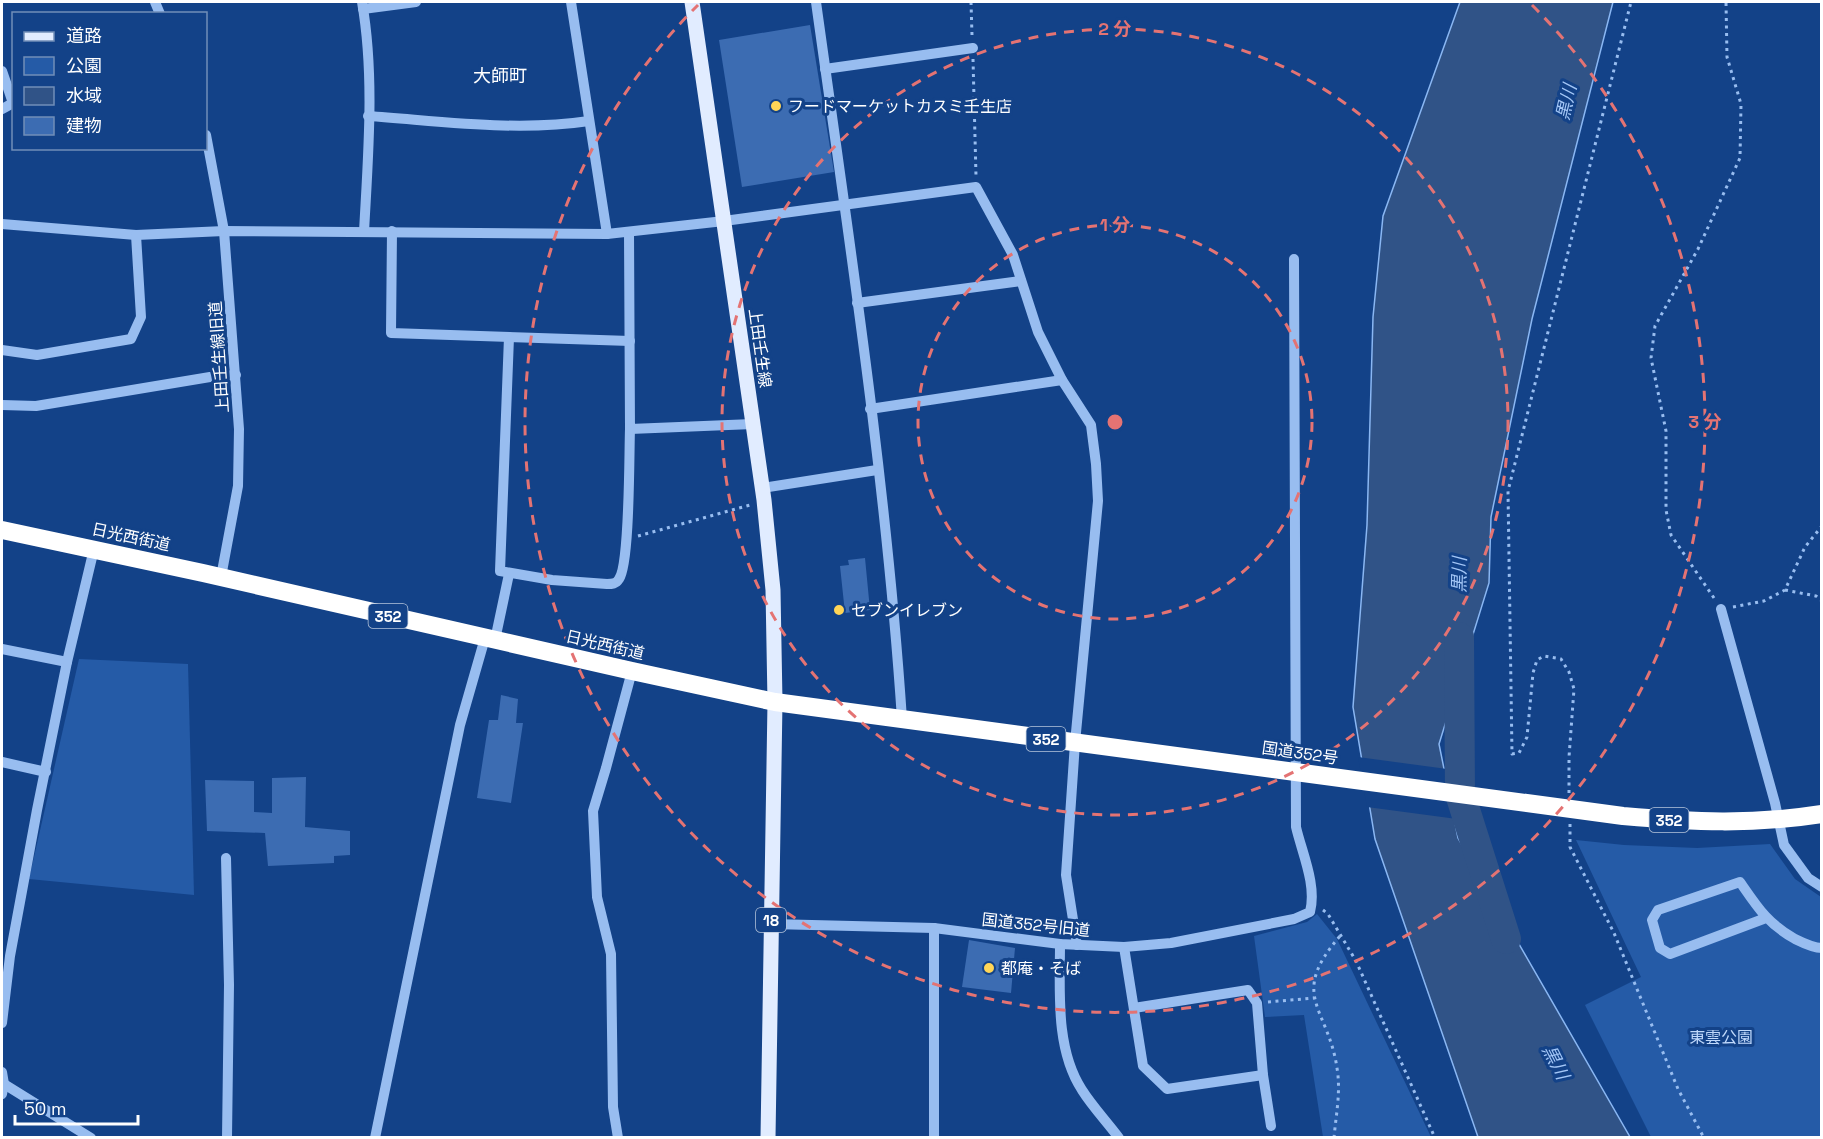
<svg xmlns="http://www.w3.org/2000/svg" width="1823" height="1139" viewBox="0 0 1823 1139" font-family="'Space Grotesk','Noto Sans JP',sans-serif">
  <rect width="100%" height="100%" fill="#134288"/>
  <!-- green -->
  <g fill="#255ba7">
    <polygon points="79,659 188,664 194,895 29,879"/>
    <polygon points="1576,840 1624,845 1697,848 1770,844 1795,879 1821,897 1821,1137 1651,1137 1585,1005 1641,977"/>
    <polygon points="1317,914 1337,939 1431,1137 1323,1137 1304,1015 1265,1017 1254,936 1307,922"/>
  </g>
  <!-- water -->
  <polygon fill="#305387" stroke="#8ab7f3" stroke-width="1.5" points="1460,2 1613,2 1532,319 1491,517 1489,583 1439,744 1458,838 1630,1137 1478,1137 1375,839 1353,707 1367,525 1373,317 1383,216"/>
  <!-- pier -->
  <polygon fill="#134288" points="1358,757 1447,769 1457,819 1367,807"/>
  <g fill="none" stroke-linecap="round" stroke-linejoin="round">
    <!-- river -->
    <polyline stroke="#305387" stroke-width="30" points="1459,637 1460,794 1506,939"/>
  </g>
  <!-- building -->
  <g fill="#3c6cb2">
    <polygon points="810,25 834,172 742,187 719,40"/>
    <polygon points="865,558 870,610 845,613 840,566 849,565 848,560"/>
    <polygon points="501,695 518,699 516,723 523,723 511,803 477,798 489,720 498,720"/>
    <polygon points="306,777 305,827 350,831 350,855 334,856 334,863 268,866 265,833 207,831 205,780 254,781 254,812 272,813 272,778"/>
    <polygon points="969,940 1015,948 1011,993 962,987"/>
  </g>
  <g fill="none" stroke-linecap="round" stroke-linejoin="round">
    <!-- path -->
    <g stroke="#98bdf0" stroke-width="3" stroke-dasharray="3 4.5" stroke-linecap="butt">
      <polyline points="971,2 972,35"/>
      <polyline points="973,59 976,176"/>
      <polyline points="638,536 750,505"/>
      <polyline points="1785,590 1816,596 1822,601"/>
      <polyline points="1714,598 1671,535 1666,510 1666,431 1651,358 1655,326 1698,249 1740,158 1741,104 1727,57 1726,2"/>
      <polyline points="1733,607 1764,601 1785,590 1805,547 1822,526"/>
      <polyline points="1569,793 1569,757 1574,689 1569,672 1561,659 1544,656 1537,660 1533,673 1527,737 1519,753 1512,754 1508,491 1631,2"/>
      <polyline points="1570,824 1570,847 1614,933 1678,1089 1704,1138"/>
      <polyline points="1323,910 1328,914 1356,961 1435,1138"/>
      <polyline points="1268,1002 1314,998"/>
      <path d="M1334 1138C1336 1114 1341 1092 1337 1068 1328 1007 1288 996 1340 936"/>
    </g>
    <!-- minor -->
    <g stroke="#98bdf0" stroke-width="10">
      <polyline points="155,2 160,14"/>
      <path d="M362 2C375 77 368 156 364 232"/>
      <polyline points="571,2 607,234"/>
      <path d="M816 2C849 240 886 479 902 719"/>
      <polyline points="363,9 416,2"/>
      <polyline points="825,69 973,48"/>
      <polyline points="2,71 13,103 2,109"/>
      <path d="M368 116C441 121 516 132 589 121"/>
      <polyline points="206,135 224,231 239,429 238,486 221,577"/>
      <polyline points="2,224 136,235 224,231 607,234 724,221 976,187 1013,255 1038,332 1062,380 1091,425 1096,464 1098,501 1075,743 1066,875 1077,945"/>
      <polyline points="392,231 391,333 630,341"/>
      <polyline points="629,232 630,429 753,424"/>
      <polyline points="857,303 1021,281"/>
      <path d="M509 337 500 571 552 580 607 584C612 584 616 584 619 579 630 564 629 454 630 429"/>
      <polyline points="2,350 37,355 131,339 141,317 136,235"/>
      <polyline points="2,405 36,406 210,377 236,375"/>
      <polyline points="870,409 1062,380"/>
      <polyline points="762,488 877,470"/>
      <polyline points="1721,609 1775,803 1784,845 1808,878 1822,887"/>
      <polyline points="495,640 509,574"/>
      <polyline points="2,649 67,662"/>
      <polyline points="2,762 46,772"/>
      <polyline points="226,858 229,985 227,1138"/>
      <path d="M1766 918 1670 954 1660 948 1652 920 1658 910 1740 882C1758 908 1767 923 1795 939 1803 943 1813 948 1822 948"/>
      <path d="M771 924 934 928 1060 944 1124 947 1171 943 1294 919 1310 912C1317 885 1302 853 1296 827L1294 259"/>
      <path d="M1060 944C1060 990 1055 1049 1082 1090 1092 1106 1107 1122 1119 1138"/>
      <polyline points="1124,947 1143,1066 1167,1089 1263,1075"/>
      <polyline points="1134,1008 1248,990 1257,1003 1263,1075 1271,1126"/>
      <polyline points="2,1023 10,956 37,810 67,662 94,549"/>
      <polyline points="2,1072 4,1084 2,1094"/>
      <polyline points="4,1084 91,1138"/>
      <polyline points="375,1138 460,725 485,638"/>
      <polyline points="618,1138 613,1107 611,954 597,897 593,811 606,768 632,671"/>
      <polyline points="934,1138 934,928"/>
    </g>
    <!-- major -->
    <polyline stroke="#e1ecff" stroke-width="15" points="692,2 764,500 773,590 775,702 768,1138"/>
    <!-- highway -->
    <path stroke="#fff" stroke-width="18" d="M2 530 203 573 632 671 775 702 1623 816C1692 822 1752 825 1822 814"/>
  </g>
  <!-- distance rings -->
  <g fill="none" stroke="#e47373" stroke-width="3" stroke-dasharray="10 8">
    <circle cx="1115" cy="422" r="197"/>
    <circle cx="1115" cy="422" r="393"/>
    <path d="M1532 5A590 590 0 1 1 698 5"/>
  </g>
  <!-- markers -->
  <g fill="#ffd557" stroke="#134288" stroke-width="2">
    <circle cx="776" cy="106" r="6"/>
    <circle cx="839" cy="610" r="6"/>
    <circle cx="989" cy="968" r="6"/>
  </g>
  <g text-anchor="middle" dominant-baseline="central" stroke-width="6" stroke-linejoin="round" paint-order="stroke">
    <!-- shield labels -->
    <g fill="#134288" stroke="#b8c6db" stroke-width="1.5">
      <rect x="368.5" y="604" width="39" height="24" rx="4.5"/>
      <rect x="1026.5" y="727" width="39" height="24" rx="4.5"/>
      <rect x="1649.5" y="808" width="39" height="24" rx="4.5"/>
      <rect x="756" y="908" width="30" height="24" rx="4.5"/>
    </g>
    <g font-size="15" font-weight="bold" fill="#fff">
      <text x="388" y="616">352</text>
      <text x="1046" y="739">352</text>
      <text x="1669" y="820">352</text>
      <text x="771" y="920">18</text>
    </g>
    <!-- poi labels -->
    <g font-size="16" fill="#fff" stroke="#134288" text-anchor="start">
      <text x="788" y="106">フードマーケットカスミ壬生店</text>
      <text x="851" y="610">セブンイレブン</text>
      <text x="1001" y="968">都庵・そば</text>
    </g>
    <!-- street labels -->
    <g font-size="16" fill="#fff" stroke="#134288">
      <text transform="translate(760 348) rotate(82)">上田壬生線</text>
      <text transform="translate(219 357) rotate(-94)">上田壬生線旧道</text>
      <text transform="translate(131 537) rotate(12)">日光西街道</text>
      <text transform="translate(605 645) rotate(13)">日光西街道</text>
      <text transform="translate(1300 753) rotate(8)">国道352号</text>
      <text transform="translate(1036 925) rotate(6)">国道352号旧道</text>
    </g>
    <!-- park labels -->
    <g font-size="16" fill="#bfd8fb" stroke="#134288">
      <text x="1721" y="1037">東雲公園</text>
    </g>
    <!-- neighbourhood labels -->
    <g font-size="18" fill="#fff" stroke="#134288">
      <text x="500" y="75">大師町</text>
    </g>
    <!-- water labels -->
    <g font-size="18" font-style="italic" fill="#a4c7f7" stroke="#134288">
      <text transform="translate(1566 102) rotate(-77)">黒川</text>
      <text transform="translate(1459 575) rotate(-89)">黒川</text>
      <text transform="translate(1556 1062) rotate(63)">黒川</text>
    </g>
  </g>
  <circle cx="1115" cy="422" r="9" fill="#e47373" stroke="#134288" stroke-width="3"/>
  <g font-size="18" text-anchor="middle" font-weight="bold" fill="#e47373" stroke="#134288" stroke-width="6" stroke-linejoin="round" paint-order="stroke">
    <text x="1115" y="35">2 分</text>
    <text x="1115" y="231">1 分</text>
    <text x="1705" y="428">3 分</text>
  </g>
  <!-- border -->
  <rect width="1823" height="1139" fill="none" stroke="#ffffff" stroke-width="6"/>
  <!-- legend -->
  <rect x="12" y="12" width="195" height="138" fill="#134288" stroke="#718eb8" stroke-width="1.5"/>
  <rect x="24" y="32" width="30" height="9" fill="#e1ecff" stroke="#718eb8" stroke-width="1.5"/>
  <text x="66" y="42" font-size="18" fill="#ffffff">道路</text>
  <rect x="24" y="57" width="30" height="18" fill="#255ba7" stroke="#718eb8" stroke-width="1.5"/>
  <text x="66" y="72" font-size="18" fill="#ffffff">公園</text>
  <rect x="24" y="87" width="30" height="18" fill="#305387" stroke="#718eb8" stroke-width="1.5"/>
  <text x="66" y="102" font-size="18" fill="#ffffff">水域</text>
  <rect x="24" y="117" width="30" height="18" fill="#3c6cb2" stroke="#718eb8" stroke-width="1.5"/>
  <text x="66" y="132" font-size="18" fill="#ffffff">建物</text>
  <!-- scale -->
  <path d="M15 1115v9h123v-9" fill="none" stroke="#ffffff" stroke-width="3"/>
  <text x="24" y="1115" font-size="18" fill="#ffffff" stroke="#134288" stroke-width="4.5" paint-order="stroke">50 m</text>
</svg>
